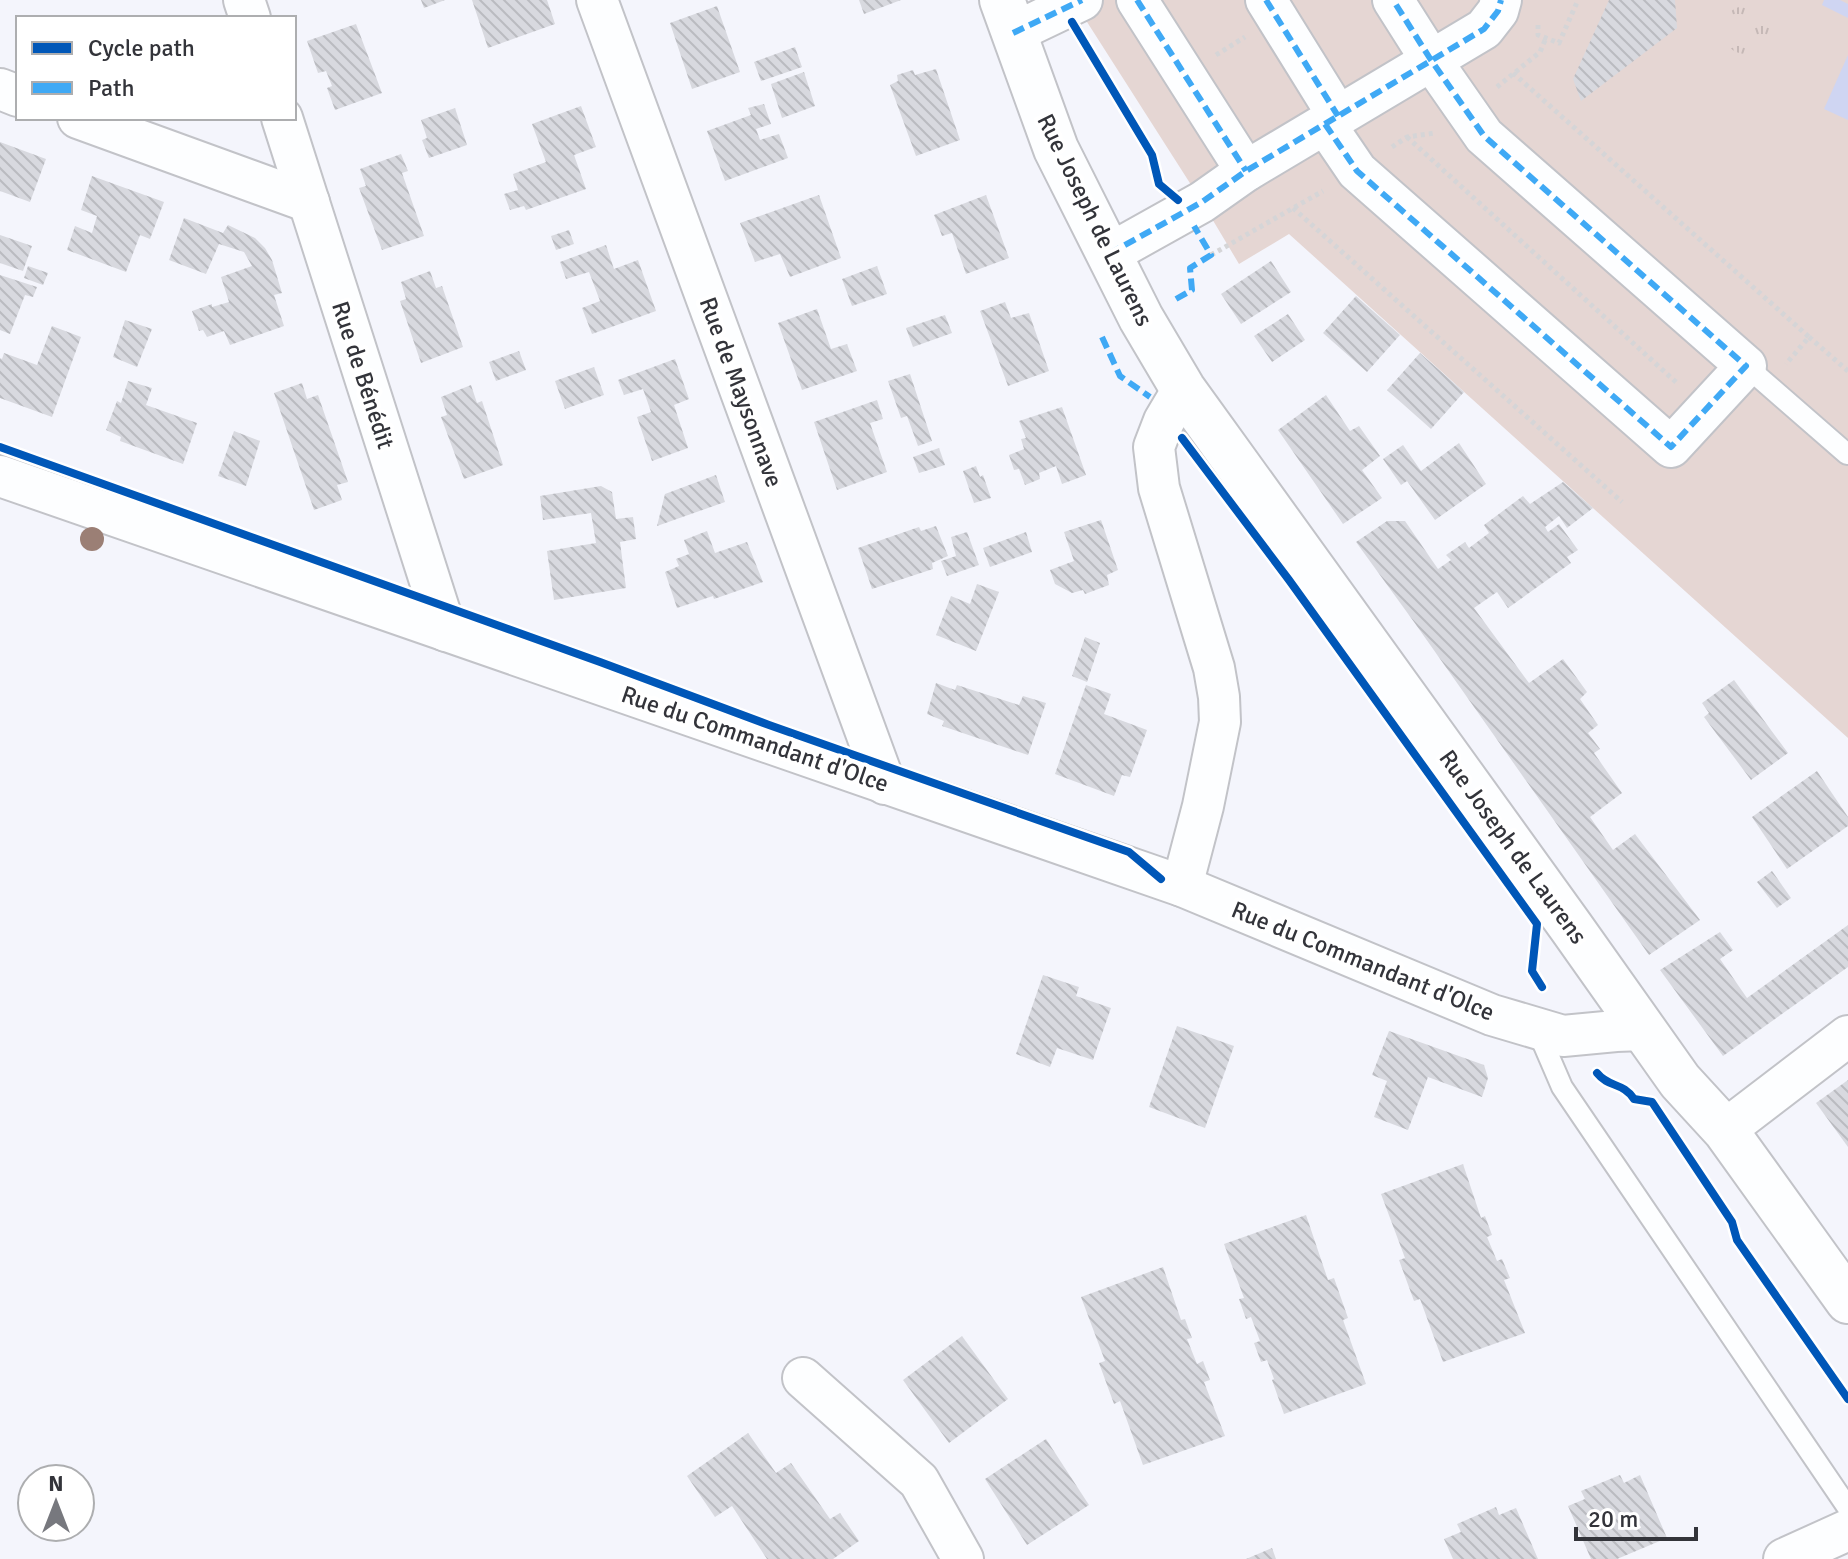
<svg xmlns="http://www.w3.org/2000/svg" width="1848" height="1559" viewBox="0 0 1848 1559" font-family="Signika,sans-serif">
  <defs>
    <pattern id="park-tufts" width="24" height="20" patternUnits="userSpaceOnUse" patternTransform="scale(2)"><rect width="24" height="20" fill="#e5d6d3"/><path d="M3 7l-1-3M5 7V3M7 7l1-3M15 17l-1-3M17 17v-4M19 17l1-3" fill="none" stroke="#c5b8b6"/></pattern>
    <pattern id="building-back-hatch" width="6" height="6" patternUnits="userSpaceOnUse" patternTransform="scale(2)"><rect width="6" height="6" fill="#d8d9df"/><path d="M-1 5l2 2M0 0l6 6M5-1l2 2" fill="none" stroke="#babbc0"/></pattern>
  </defs>
  <rect width="100%" height="100%" fill="#f4f5fc"/>
  <!-- green -->
  <polygon fill="#e5d6d3" points="1073,0 1848,0 1848,738 1289,234 1239,264 1202,202"/>
  <!-- park -->
  <circle fill="url(#park-tufts)" cx="1746" cy="30" r="24"/>
  <!-- water -->
  <g fill="#cfd5f2">
    <polygon points="1824,0 1840,0 1848,4 1848,18 1822,5"/>
    <polygon points="1848,55 1848,120 1824,109"/>
  </g>
  <!-- building -->
  <g fill="url(#building-back-hatch)">
    <polygon points="421,0 445,0 424,8"/>
    <polygon points="472,0 547,0 555,24 488,48"/>
    <polygon points="859,0 901,0 864,14"/>
    <polygon points="1609,0 1675,0 1677,28 1581,101 1573,79"/>
    <polygon points="717,6 740,72 692,89 670,23"/>
    <polygon points="356,24 382,93 335,110 327,88 332,86 326,71 318,73 307,41"/>
    <polygon points="795,47 802,67 761,81 754,62"/>
    <polygon points="936,69 960,140 916,156 890,85 898,81 897,75 913,70 915,75"/>
    <polygon points="804,72 815,106 782,118 771,84"/>
    <polygon points="764,104 771,124 756,129 760,140 779,134 788,158 725,181 707,131 751,115 748,108"/>
    <polygon points="581,106 596,147 574,155 586,189 526,210 524,206 510,210 504,194 518,190 513,174 546,162 532,124"/>
    <polygon points="455,108 467,145 429,158 422,140 427,138 421,120"/>
    <polygon points="0,142 46,159 30,202 0,191"/>
    <polygon points="401,154 408,171 402,173 424,236 382,250 359,188 366,186 360,169"/>
    <polygon points="92,176 164,202 150,239 140,235 126,272 67,250 75,226 92,233 97,216 81,210"/>
    <polygon points="819,195 841,258 790,277 780,254 755,262 740,223"/>
    <polygon points="986,195 1009,258 966,274 952,233 942,236 934,215"/>
    <polygon points="184,218 223,233 228,225 255,238 265,248 272,260 282,293 274,295 284,326 230,345 224,331 207,337 203,330 199,331 192,311 212,304 212,307 229,302 221,277 252,266 244,252 219,244 206,274 169,260"/>
    <polygon points="569,230 574,244 556,250 551,236"/>
    <polygon points="0,235 32,246 23,271 0,263"/>
    <polygon points="606,245 614,269 638,260 656,311 592,334 582,308 600,301 589,272 566,279 560,262"/>
    <polygon points="1271,261 1291,292 1241,324 1221,294"/>
    <polygon points="28,266 48,273 43,285 24,278"/>
    <polygon points="877,266 887,294 852,306 842,279"/>
    <polygon points="430,271 436,288 442,286 463,347 421,363 400,301 406,299 401,282"/>
    <polygon points="0,275 37,287 33,297 25,295 10,334 0,330"/>
    <polygon points="1356,296 1400,335 1367,372 1323,333"/>
    <polygon points="1005,302 1011,318 1029,313 1049,371 1008,386 980,311"/>
    <polygon points="817,309 831,349 847,344 857,371 802,390 778,323"/>
    <polygon points="1288,314 1305,340 1272,362 1254,336"/>
    <polygon points="945,315 952,333 913,347 906,328"/>
    <polygon points="125,320 152,329 137,367 113,357"/>
    <polygon points="52,326 81,337 52,417 0,398 0,358 2,359 4,353 37,365"/>
    <polygon points="519,351 526,370 496,381 489,362"/>
    <polygon points="1420,353 1464,392 1431,429 1387,390"/>
    <polygon points="675,359 689,399 674,405 688,448 652,461 637,417 651,412 643,389 624,395 618,380"/>
    <polygon points="594,367 604,395 565,409 555,381"/>
    <polygon points="910,374 932,441 918,446 907,416 901,418 888,381"/>
    <polygon points="128,381 152,388 146,405 197,423 183,464 120,441 121,437 106,430 117,401 121,403"/>
    <polygon points="302,383 307,399 318,395 348,482 337,485 342,500 314,510 274,393"/>
    <polygon points="471,385 477,403 482,401 503,465 464,479 441,417 447,415 441,397"/>
    <polygon points="1326,395 1350,431 1359,426 1380,456 1362,470 1382,498 1343,524 1278,430"/>
    <polygon points="877,400 883,419 870,423 887,472 837,490 814,422"/>
    <polygon points="1062,407 1086,475 1062,484 1056,466 1039,473 1040,479 1025,485 1019,469 1014,470 1009,455 1024,449 1021,439 1026,438 1019,421"/>
    <polygon points="234,431 260,441 246,486 218,476"/>
    <polygon points="1459,443 1486,484 1435,520 1407,481 1401,485 1383,459 1403,445 1421,471"/>
    <polygon points="939,448 945,465 919,473 913,457"/>
    <polygon points="976,466 980,477 983,475 991,498 974,503 963,471"/>
    <polygon points="716,475 725,502 657,526 665,494"/>
    <polygon points="1563,482 1593,508 1567,528 1559,516 1545,527 1548,532 1559,524 1578,550 1567,557 1571,563 1508,608 1497,592 1474,608 1529,683 1563,659 1587,692 1580,699 1598,725 1588,733 1600,749 1594,753 1622,793 1590,817 1613,850 1635,834 1700,920 1649,955 1414,622 1356,542 1387,521 1405,521 1438,569 1451,560 1446,555 1465,542 1469,548 1489,533 1484,525 1523,496 1530,504"/>
    <polygon points="601,486 612,492 616,519 633,517 636,539 620,542 626,588 554,600 547,551 596,543 591,513 543,520 540,496"/>
    <polygon points="1101,520 1118,570 1107,575 1109,585 1085,594 1083,590 1072,593 1055,584 1050,570 1074,561 1064,532"/>
    <polygon points="936,526 948,556 932,563 933,569 872,589 858,548 919,527 921,531"/>
    <polygon points="707,531 715,553 747,542 763,582 714,599 713,596 677,608 665,572 679,566 676,559 689,554 684,540"/>
    <polygon points="967,532 979,565 947,576 941,561 956,556 951,537"/>
    <polygon points="1026,532 1032,552 990,567 983,548"/>
    <polygon points="977,584 999,592 976,651 936,635 951,596 970,604"/>
    <polygon points="1085,637 1100,643 1087,682 1072,676"/>
    <polygon points="1734,680 1788,753 1751,780 1704,717 1709,713 1702,703"/>
    <polygon points="936,683 955,690 957,685 1019,705 1023,696 1046,703 1028,755 942,726 944,721 927,714"/>
    <polygon points="1086,685 1111,694 1104,714 1147,730 1130,777 1122,775 1114,796 1055,774"/>
    <polygon points="1817,771 1848,817 1848,826 1787,869 1752,817"/>
    <polygon points="1772,871 1791,898 1777,908 1757,882"/>
    <polygon points="1848,925 1848,967 1723,1056 1660,970 1720,932 1733,950 1720,959 1747,998"/>
    <polygon points="1043,975 1079,987 1076,996 1111,1008 1093,1060 1057,1048 1050,1067 1016,1054"/>
    <polygon points="1177,1026 1234,1046 1205,1128 1149,1107"/>
    <polygon points="1389,1031 1484,1065 1488,1078 1482,1097 1428,1077 1408,1130 1374,1117 1387,1081 1372,1075"/>
    <polygon points="1848,1080 1848,1147 1816,1103"/>
    <polygon points="1463,1164 1481,1218 1485,1216 1492,1235 1487,1237 1497,1261 1502,1259 1510,1278 1504,1280 1525,1333 1443,1362 1420,1299 1414,1301 1399,1260 1405,1258 1381,1194"/>
    <polygon points="1306,1215 1328,1280 1334,1278 1348,1318 1343,1320 1366,1384 1284,1414 1272,1380 1274,1379 1267,1360 1261,1362 1254,1343 1260,1341 1251,1317 1246,1319 1239,1299 1244,1298 1224,1244"/>
    <polygon points="1163,1267 1181,1320 1185,1319 1192,1338 1187,1339 1197,1364 1203,1361 1210,1380 1204,1382 1225,1436 1143,1465 1120,1401 1114,1404 1099,1363 1105,1361 1081,1297"/>
    <polygon points="962,1336 1008,1399 949,1443 903,1380"/>
    <polygon points="748,1433 776,1473 791,1463 830,1519 840,1513 859,1541 833,1559 767,1559 732,1506 715,1517 687,1476"/>
    <polygon points="1046,1439 1089,1505 1027,1545 985,1479"/>
    <polygon points="1620,1475 1624,1483 1640,1475 1667,1538 1617,1559 1591,1559 1568,1506 1585,1499 1581,1491"/>
    <polygon points="1496,1507 1499,1515 1516,1508 1538,1559 1453,1559 1444,1539 1461,1532 1457,1524"/>
    <polygon points="1272,1548 1276,1559 1246,1559"/>
  </g>
  <g fill="none" stroke-linecap="round" stroke-linejoin="round">
    <defs>
      <g id="service">
        <polyline points="1746,366 1847,454"/>
        <polyline points="1537,1029 1562,1087 1848,1508"/>
      </g>
      <g id="minor">
        <polyline points="244,0 250,18"/>
        <polyline points="597,0 885,784"/>
        <polyline points="1137,0 1246,171"/>
        <polyline points="1266,0 1338,116"/>
        <polyline points="1013,33 1082,0"/>
        <polyline points="0,89 18,96"/>
        <polyline points="78,118 309,202"/>
        <polyline points="282,118 446,631"/>
        <polyline points="1325,124 1357,171 1671,447 1746,366 1484,136 1431,60 1393,0"/>
        <polyline points="1109,254 1202,202 1246,171 1484,29 1498,11 1501,0"/>
        <polyline points="0,476 1182,886 1492,1015 1563,1036 1616,1031 1644,1030"/>
        <polyline points="1182,886 1203,806 1220,722 1219,697 1214,668 1159,488 1154,447 1164,421 1183,389"/>
        <polyline points="1725,1130 1848,1036"/>
        <polyline points="803,1378 919,1481 963,1559"/>
        <polyline points="1784,1559 1848,1530"/>
      </g>
      <polyline id="secondary" points="1002,0 1056,149 1141,318 1183,389 1571,927 1680,1081 1725,1130 1848,1301"/>
    </defs>
    <!-- service casing -->
    <use href="#service" stroke="#c2c3c8" stroke-width="24"/>
    <!-- minor casing -->
    <use href="#minor" stroke="#c2c3c8" stroke-width="44"/>
    <!-- secondary casing -->
    <use href="#secondary" stroke="#c2c3c8" stroke-width="48"/>
    <!-- path -->
    <g stroke="#d5d5d7" stroke-width="5" stroke-dasharray="4 4" stroke-linecap="butt">
      <polyline points="1538,25 1538,35 1559,43 1578,0"/>
      <polyline points="1216,55 1245,37"/>
      <polyline points="1513,73 1809,337 1786,364"/>
      <polyline points="1497,87 1540,52 1546,38"/>
      <polyline points="1407,137 1678,384"/>
      <polyline points="1392,147 1407,137 1435,133"/>
      <polyline points="1293,208 1622,502"/>
      <polyline points="1211,255 1323,191"/>
      <polyline points="1809,337 1848,371"/>
    </g>
    <!-- service -->
    <use href="#service" stroke="#fdfeff" stroke-width="20"/>
    <!-- minor -->
    <use href="#minor" stroke="#fdfeff" stroke-width="40"/>
    <!-- secondary -->
    <use href="#secondary" stroke="#fdfeff" stroke-width="44"/>
    <!-- quiet -->
    <g stroke="#3fa9f5" stroke-width="6" stroke-dasharray="12 6" stroke-linecap="butt">
      <polyline points="1137,0 1246,171"/>
      <polyline points="1266,0 1338,116"/>
      <polyline points="1013,33 1082,0"/>
      <polyline points="1325,124 1357,171 1671,447 1746,366 1484,136 1431,60 1393,0"/>
      <polyline points="1109,254 1202,202 1246,171 1484,29 1498,11 1501,0"/>
      <polyline points="1176,299 1192,290 1190,268 1211,255 1194,226"/>
      <polyline points="1102,337 1120,376 1150,397"/>
    </g>
    <defs>
      <g id="cycleway">
        <polyline points="1072,22 1152,155 1159,184 1178,200"/>
        <polyline points="1182,438 1289,580 1537,924 1532,971 1542,987"/>
        <polyline points="0,447 600,662 769,725 1129,852 1161,879"/>
        <path d="M1597 1073C1609 1088 1623 1082 1634 1099L1652 1102 1732 1222 1737 1240 1848 1399"/>
      </g>
    </defs>
    <!-- cycleway casing -->
    <use href="#cycleway" stroke="#fff" stroke-width="13"/>
    <!-- cycleway -->
    <use href="#cycleway" stroke="#0057b8" stroke-width="8"/>
  </g>
  <!-- trees -->
  <circle fill="#9b7f75" cx="92" cy="539" r="12"/>
  <g text-anchor="middle" dominant-baseline="central" stroke-width="8" stroke-linejoin="round" paint-order="stroke">
    <!-- street labels -->
    <g font-size="24" fill="#33343a" stroke="#fff">
      <text transform="translate(1095 220) rotate(64)">Rue Joseph de Laurens</text>
      <text transform="translate(363 375) rotate(72)">Rue de Bénédit</text>
      <text transform="translate(741 392) rotate(70)">Rue de Maysonnave</text>
      <text transform="translate(755 739) rotate(19)">Rue du Commandant d'Olce</text>
      <text transform="translate(1513 847) rotate(54)">Rue Joseph de Laurens</text>
      <text transform="translate(1363 961) rotate(22)">Rue du Commandant d'Olce</text>
    </g>
  </g>
  <!-- legend -->
  <rect x="16" y="16" width="280" height="104" fill="#ffffff" stroke="#adaeb0" stroke-width="2"/>
  <rect x="32" y="42" width="40" height="12" fill="#0057b8" stroke="#adaeb0" stroke-width="2"/>
  <text x="88" y="56" font-size="24" fill="#33343a">Cycle path</text>
  <rect x="32" y="82" width="40" height="12" fill="#3fa9f5" stroke="#adaeb0" stroke-width="2"/>
  <text x="88" y="96" font-size="24" fill="#33343a">Path</text>
  <!-- north arrow -->
  <g transform="translate(56 1503)"><circle r="38" fill="#ffffff" stroke="#adaeb0" stroke-width="2"/>
  <path d="M0-6L14 30L0 20L-14 30Z" fill="#77787e"/>
  <text y="-12" font-size="22" font-weight="bold" text-anchor="middle" fill="#33343a">N</text>
  </g>
  <!-- scale -->
  <path d="M1576 1527v12h120v-12" fill="none" stroke="#33343a" stroke-width="4"/>
  <text x="1588" y="1527" font-size="24" fill="#33343a" stroke="#ffffff" stroke-width="6" paint-order="stroke">20 m</text>
</svg>
